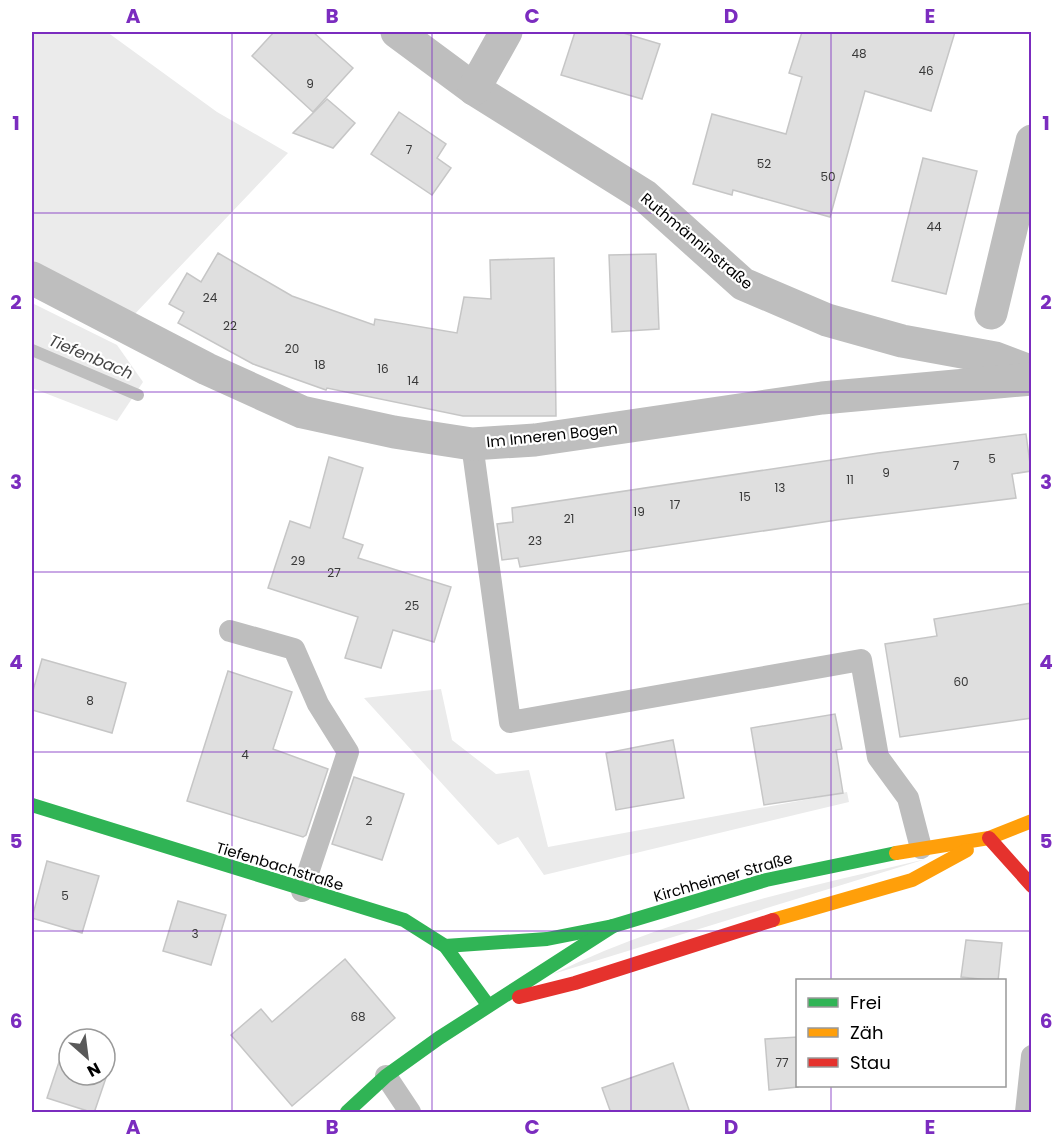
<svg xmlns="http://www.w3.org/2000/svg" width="1063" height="1144" viewBox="0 0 1063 1144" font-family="Poppins,sans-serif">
  <rect width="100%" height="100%" fill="#fff"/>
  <!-- green -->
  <g fill="#ebebeb">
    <polygon points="32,32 107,32 217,112 288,153 131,318 32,265"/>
    <polygon points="32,303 117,345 143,382 117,421 32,388"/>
    <polygon points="441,689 452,740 496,774 529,770 548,847 847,792 849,802 544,875 518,837 498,845 364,698"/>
    <path d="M926 859 553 974C672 916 798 889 926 859Z"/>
  </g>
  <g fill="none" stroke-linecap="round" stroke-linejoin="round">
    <!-- stream -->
    <polyline stroke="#bebebe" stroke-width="12" points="32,350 138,395"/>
  </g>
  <!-- building -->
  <g fill="#dfdfdf" stroke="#c6c6c6" stroke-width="1.5">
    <polygon points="274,32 313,32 353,68 313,112 252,56"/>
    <polygon points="575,32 620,32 660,44 642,99 561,75"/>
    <polygon points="802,32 955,32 931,111 865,91 830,217 733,190 732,195 693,184 712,114 786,134 802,77 789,73"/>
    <polygon points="327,99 355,123 333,148 293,133"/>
    <polygon points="399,112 446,144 437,158 451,168 432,195 371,154"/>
    <polygon points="923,158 977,171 946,294 892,281"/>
    <polygon points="218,253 292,296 374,325 375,319 457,333 464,297 491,299 490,260 554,258 556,416 463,416 327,388 326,390 253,364 178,323 184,312 169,304 187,273 201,282"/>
    <polygon points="656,254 659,329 612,332 609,255"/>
    <polygon points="1026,434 1031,471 1012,474 1016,498 837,520 520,567 518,558 502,560 497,524 513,522 512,508 878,453"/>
    <polygon points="329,457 363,468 343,538 363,545 358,558 451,587 434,642 393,630 381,668 345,658 358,617 268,588 290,521 310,528"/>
    <polygon points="1032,603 1032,718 900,737 885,644 937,636 934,619"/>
    <polygon points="42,659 126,683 112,733 32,710 32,694"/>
    <polygon points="228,671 292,692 273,749 328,769 306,835 303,837 187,801"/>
    <polygon points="835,714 842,749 836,750 843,793 764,805 751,728"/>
    <polygon points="673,740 684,798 616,810 606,753"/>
    <polygon points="354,777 404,794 382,860 332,844"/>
    <polygon points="47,861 99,876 82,933 32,918"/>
    <polygon points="178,901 226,915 211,965 163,951"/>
    <polygon points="966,940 1002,943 998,981 961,977"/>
    <polygon points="345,959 395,1018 292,1106 231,1035 261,1009 272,1022"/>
    <polygon points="798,1037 798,1087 769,1090 765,1039"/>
    <polygon points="63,1050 69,1052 69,1075 105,1075 105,1064 110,1066 94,1113 47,1098"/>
    <polygon points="673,1063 690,1113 611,1113 602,1088"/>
  </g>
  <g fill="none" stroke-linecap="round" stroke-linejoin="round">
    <!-- lane -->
    <g stroke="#bebebe" stroke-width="22">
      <polyline points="472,444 510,722 861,660 878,757 908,798 921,848"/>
      <polyline points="230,631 294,649 318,704 348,752 302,891"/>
      <polyline points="386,1076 410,1112"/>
      <polyline points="1026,1112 1032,1056"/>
    </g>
    <!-- street -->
    <g stroke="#bebebe" stroke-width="33">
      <polyline points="397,32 474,89 645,196 743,284 827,320 902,341 995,358 1032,372"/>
      <polyline points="474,89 506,32"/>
      <polyline points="32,278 207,369 302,412 394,432 472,444 535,440 822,398 1032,379"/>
      <polyline points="991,313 1032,141"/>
    </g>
    <!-- fast -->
    <g stroke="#30b455" stroke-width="14">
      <polyline points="32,805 404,920 445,946 488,1005"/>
      <polyline points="445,946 547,939 613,926"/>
      <polyline points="347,1112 386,1076 439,1038 613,926 766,880 896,853"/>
    </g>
    <!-- slow -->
    <g stroke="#ff9f0a" stroke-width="14">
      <polyline points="896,853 989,838 1032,821"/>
      <polyline points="773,920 912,880 967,850"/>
    </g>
    <!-- jam -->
    <g stroke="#e5322d" stroke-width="14">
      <polyline points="989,838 1032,886"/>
      <polyline points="519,997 575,983 773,920"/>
    </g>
  </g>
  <!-- grid -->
  <path fill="none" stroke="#7b2cbf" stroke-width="1.5" stroke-opacity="0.55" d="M232 32V1112M432 32V1112M631 32V1112M831 32V980M32 213H1032M32 392H1032M32 572H1032M32 752H1032M32 931H1032M831 1086V1112"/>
  <g text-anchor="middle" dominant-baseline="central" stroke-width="4.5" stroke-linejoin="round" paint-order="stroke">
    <!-- number labels -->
    <g font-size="12" fill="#383838">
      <text x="859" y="53">48</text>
      <text x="926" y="70">46</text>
      <text x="310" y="83">9</text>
      <text x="409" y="149">7</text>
      <text x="764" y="163">52</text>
      <text x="828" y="176">50</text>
      <text x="934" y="226">44</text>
      <text x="210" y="297">24</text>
      <text x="230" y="325">22</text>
      <text x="292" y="348">20</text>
      <text x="320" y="364">18</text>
      <text x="383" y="368">16</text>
      <text x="413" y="380">14</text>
      <text x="992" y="458">5</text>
      <text x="956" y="465">7</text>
      <text x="886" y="472">9</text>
      <text x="850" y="479">11</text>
      <text x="780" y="487">13</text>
      <text x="745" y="496">15</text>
      <text x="675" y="504">17</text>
      <text x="639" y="511">19</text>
      <text x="569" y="518">21</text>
      <text x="535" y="540">23</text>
      <text x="298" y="560">29</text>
      <text x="334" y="572">27</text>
      <text x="412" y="605">25</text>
      <text x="961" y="681">60</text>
      <text x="90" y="700">8</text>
      <text x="245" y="754">4</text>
      <text x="369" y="820">2</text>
      <text x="65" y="895">5</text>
      <text x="195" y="933">3</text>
      <text x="358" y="1016">68</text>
      <text x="782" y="1062">77</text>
    </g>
    <!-- street labels -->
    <g font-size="15" fill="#000" stroke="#fff">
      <text transform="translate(697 241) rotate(40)">Ruthmänninstraße</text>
      <text transform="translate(552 435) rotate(-6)">Im Inneren Bogen</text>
      <text transform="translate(280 866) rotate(17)">Tiefenbachstraße</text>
      <text transform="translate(723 877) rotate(-16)">Kirchheimer Straße</text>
    </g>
    <!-- water labels -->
    <g font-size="16" font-style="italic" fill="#434343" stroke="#fff">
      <text transform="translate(91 357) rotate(23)">Tiefenbach</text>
    </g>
  </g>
  <!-- border -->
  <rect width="1063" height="1144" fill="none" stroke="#ffffff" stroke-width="66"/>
  <!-- legend -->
  <rect x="796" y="979" width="210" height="108" fill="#ffffff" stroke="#999999" stroke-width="1.5"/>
  <rect x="808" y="998" width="30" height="9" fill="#30b455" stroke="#999999" stroke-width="1.5"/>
  <text x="850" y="1009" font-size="18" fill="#000000">Frei</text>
  <rect x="808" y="1028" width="30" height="9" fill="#ff9f0a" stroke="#999999" stroke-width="1.5"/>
  <text x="850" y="1039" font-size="18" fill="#000000">Zäh</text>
  <rect x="808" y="1058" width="30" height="9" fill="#e5322d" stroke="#999999" stroke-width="1.5"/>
  <text x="850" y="1069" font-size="18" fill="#000000">Stau</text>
  <!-- north arrow -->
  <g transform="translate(87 1057) rotate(152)"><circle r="28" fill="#ffffff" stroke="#999999" stroke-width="1.5"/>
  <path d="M0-4.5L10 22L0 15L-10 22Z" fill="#595959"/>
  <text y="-9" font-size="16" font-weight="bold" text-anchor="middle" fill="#000000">N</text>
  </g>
  <rect x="33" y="33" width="997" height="1078" fill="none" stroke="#7b2cbf" stroke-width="2"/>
  <g font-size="20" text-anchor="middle" font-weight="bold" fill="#7b2cbf">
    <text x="133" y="23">A</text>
    <text x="332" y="23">B</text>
    <text x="532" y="23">C</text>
    <text x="731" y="23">D</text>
    <text x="930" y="23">E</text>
    <text x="16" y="130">1</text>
    <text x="1046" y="130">1</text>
    <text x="16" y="309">2</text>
    <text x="1046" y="309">2</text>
    <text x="16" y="489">3</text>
    <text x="1046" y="489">3</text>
    <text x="16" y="669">4</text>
    <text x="1046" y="669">4</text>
    <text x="16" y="848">5</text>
    <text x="1046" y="848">5</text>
    <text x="16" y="1028">6</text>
    <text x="1046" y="1028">6</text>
    <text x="133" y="1134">A</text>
    <text x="332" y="1134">B</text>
    <text x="532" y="1134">C</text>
    <text x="731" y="1134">D</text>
    <text x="930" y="1134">E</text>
  </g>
</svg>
